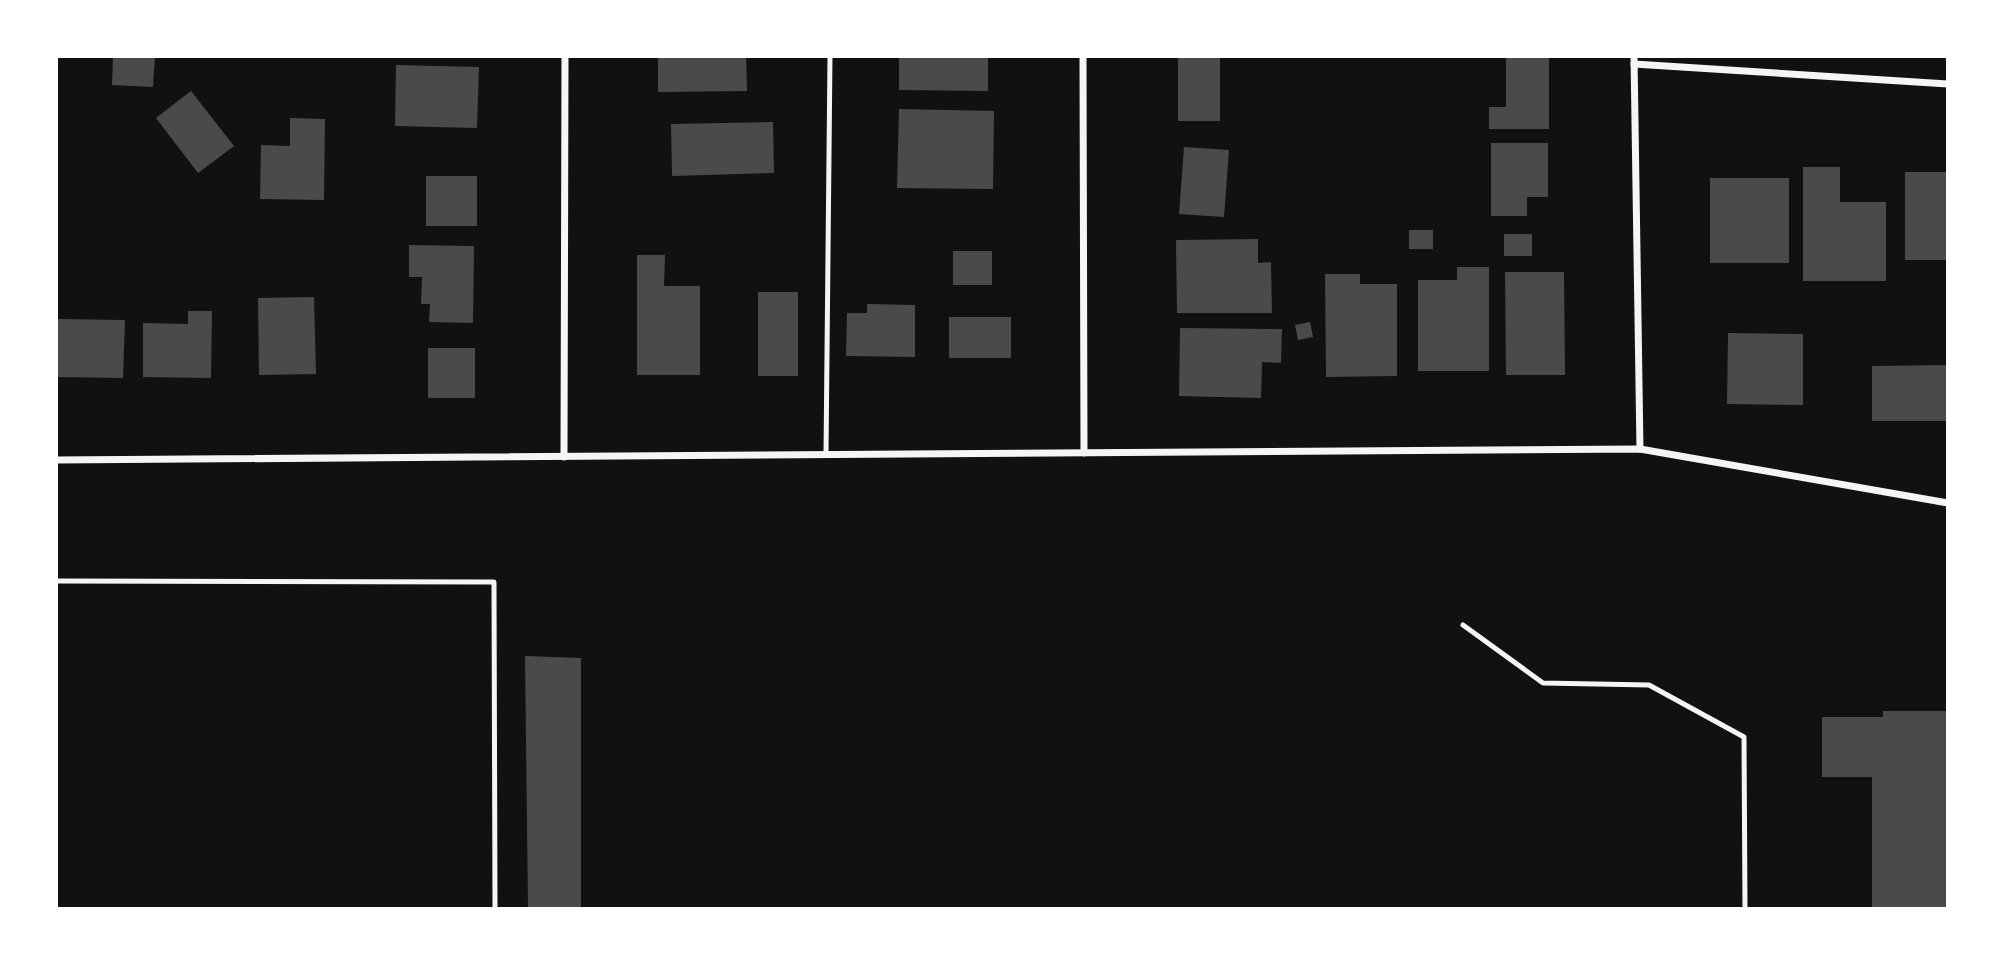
<svg xmlns="http://www.w3.org/2000/svg" width="2004" height="965" viewBox="0 0 2004 965" font-family="Poppins,sans-serif">
  <rect width="100%" height="100%" fill="#111"/>
  <!-- building -->
  <g fill="#4a4a4a">
    <polygon points="113,56 155,56 153,87 112,85"/>
    <polygon points="658,56 746,56 747,91 658,92"/>
    <polygon points="899,56 988,56 988,91 899,90"/>
    <rect x="1178" y="56" width="42" height="65"/>
    <polygon points="1506,57 1549,57 1549,129 1489,129 1489,107 1506,107"/>
    <polygon points="396,65 479,67 477,128 395,126"/>
    <polygon points="191,91 234,146 198,173 156,118"/>
    <polygon points="899,109 994,111 993,189 897,188"/>
    <polygon points="290,118 325,119 324,200 260,199 261,145 290,146"/>
    <polygon points="773,122 774,173 672,176 671,124"/>
    <polygon points="1491,143 1548,143 1548,197 1527,197 1527,216 1491,216"/>
    <polygon points="1184,147 1229,150 1224,217 1179,214"/>
    <polygon points="1803,167 1840,167 1840,202 1886,202 1886,281 1803,281"/>
    <polygon points="1905,172 1946,172 1946,187 1948,187 1948,260 1905,260"/>
    <rect x="426" y="176" width="51" height="50"/>
    <rect x="1710" y="178" width="79" height="85"/>
    <rect x="1409" y="230" width="24" height="19"/>
    <rect x="1504" y="234" width="28" height="22"/>
    <polygon points="1258,239 1258,263 1271,262 1272,313 1177,313 1176,240"/>
    <polygon points="409,245 474,246 473,323 429,322 430,304 421,304 422,277 409,277"/>
    <rect x="953" y="251" width="39" height="34"/>
    <polygon points="637,255 665,255 664,286 700,286 700,375 637,375"/>
    <polygon points="1457,267 1489,267 1489,371 1418,371 1418,280 1457,280"/>
    <polygon points="1505,272 1564,272 1565,375 1506,375"/>
    <polygon points="1325,274 1360,274 1360,284 1397,284 1397,376 1326,377"/>
    <rect x="758" y="292" width="40" height="84"/>
    <polygon points="314,297 316,374 259,375 258,298"/>
    <polygon points="867,304 915,305 915,357 846,356 847,313 867,313"/>
    <polygon points="188,311 212,311 211,378 143,377 143,323 188,324"/>
    <rect x="949" y="317" width="62" height="41"/>
    <polygon points="58,319 125,320 123,378 57,377"/>
    <polygon points="1310,322 1313,337 1298,340 1295,325"/>
    <polygon points="1180,328 1282,329 1281,363 1262,362 1261,398 1179,396"/>
    <polygon points="1728,333 1803,334 1803,405 1727,404"/>
    <rect x="428" y="348" width="47" height="50"/>
    <polygon points="1948,365 1948,421 1872,421 1872,366"/>
    <polygon points="525,656 581,658 581,909 528,909"/>
    <polygon points="1883,711 1948,711 1948,909 1872,909 1872,777 1822,777 1822,717 1883,717"/>
  </g>
  <g fill="none" stroke-linecap="round" stroke-linejoin="round">
    <!-- service -->
    <g stroke="#f5f5f5" stroke-width="5">
      <polyline points="826,454 830,56"/>
      <polyline points="56,581 494,582 495,909"/>
      <polyline points="1463,625 1543,683 1649,685 1744,737 1745,909"/>
    </g>
    <!-- minor -->
    <g stroke="#f5f5f5" stroke-width="7">
      <polyline points="1083,56 1084,453"/>
      <polyline points="1634,56 1640,449"/>
      <polyline points="1634,64 1948,84"/>
      <polyline points="564,457 565,56"/>
      <polyline points="56,460 1640,449 1948,503"/>
    </g>
  </g>
  <!-- border -->
  <rect width="2004" height="965" fill="none" stroke="#ffffff" stroke-width="116"/>
</svg>
